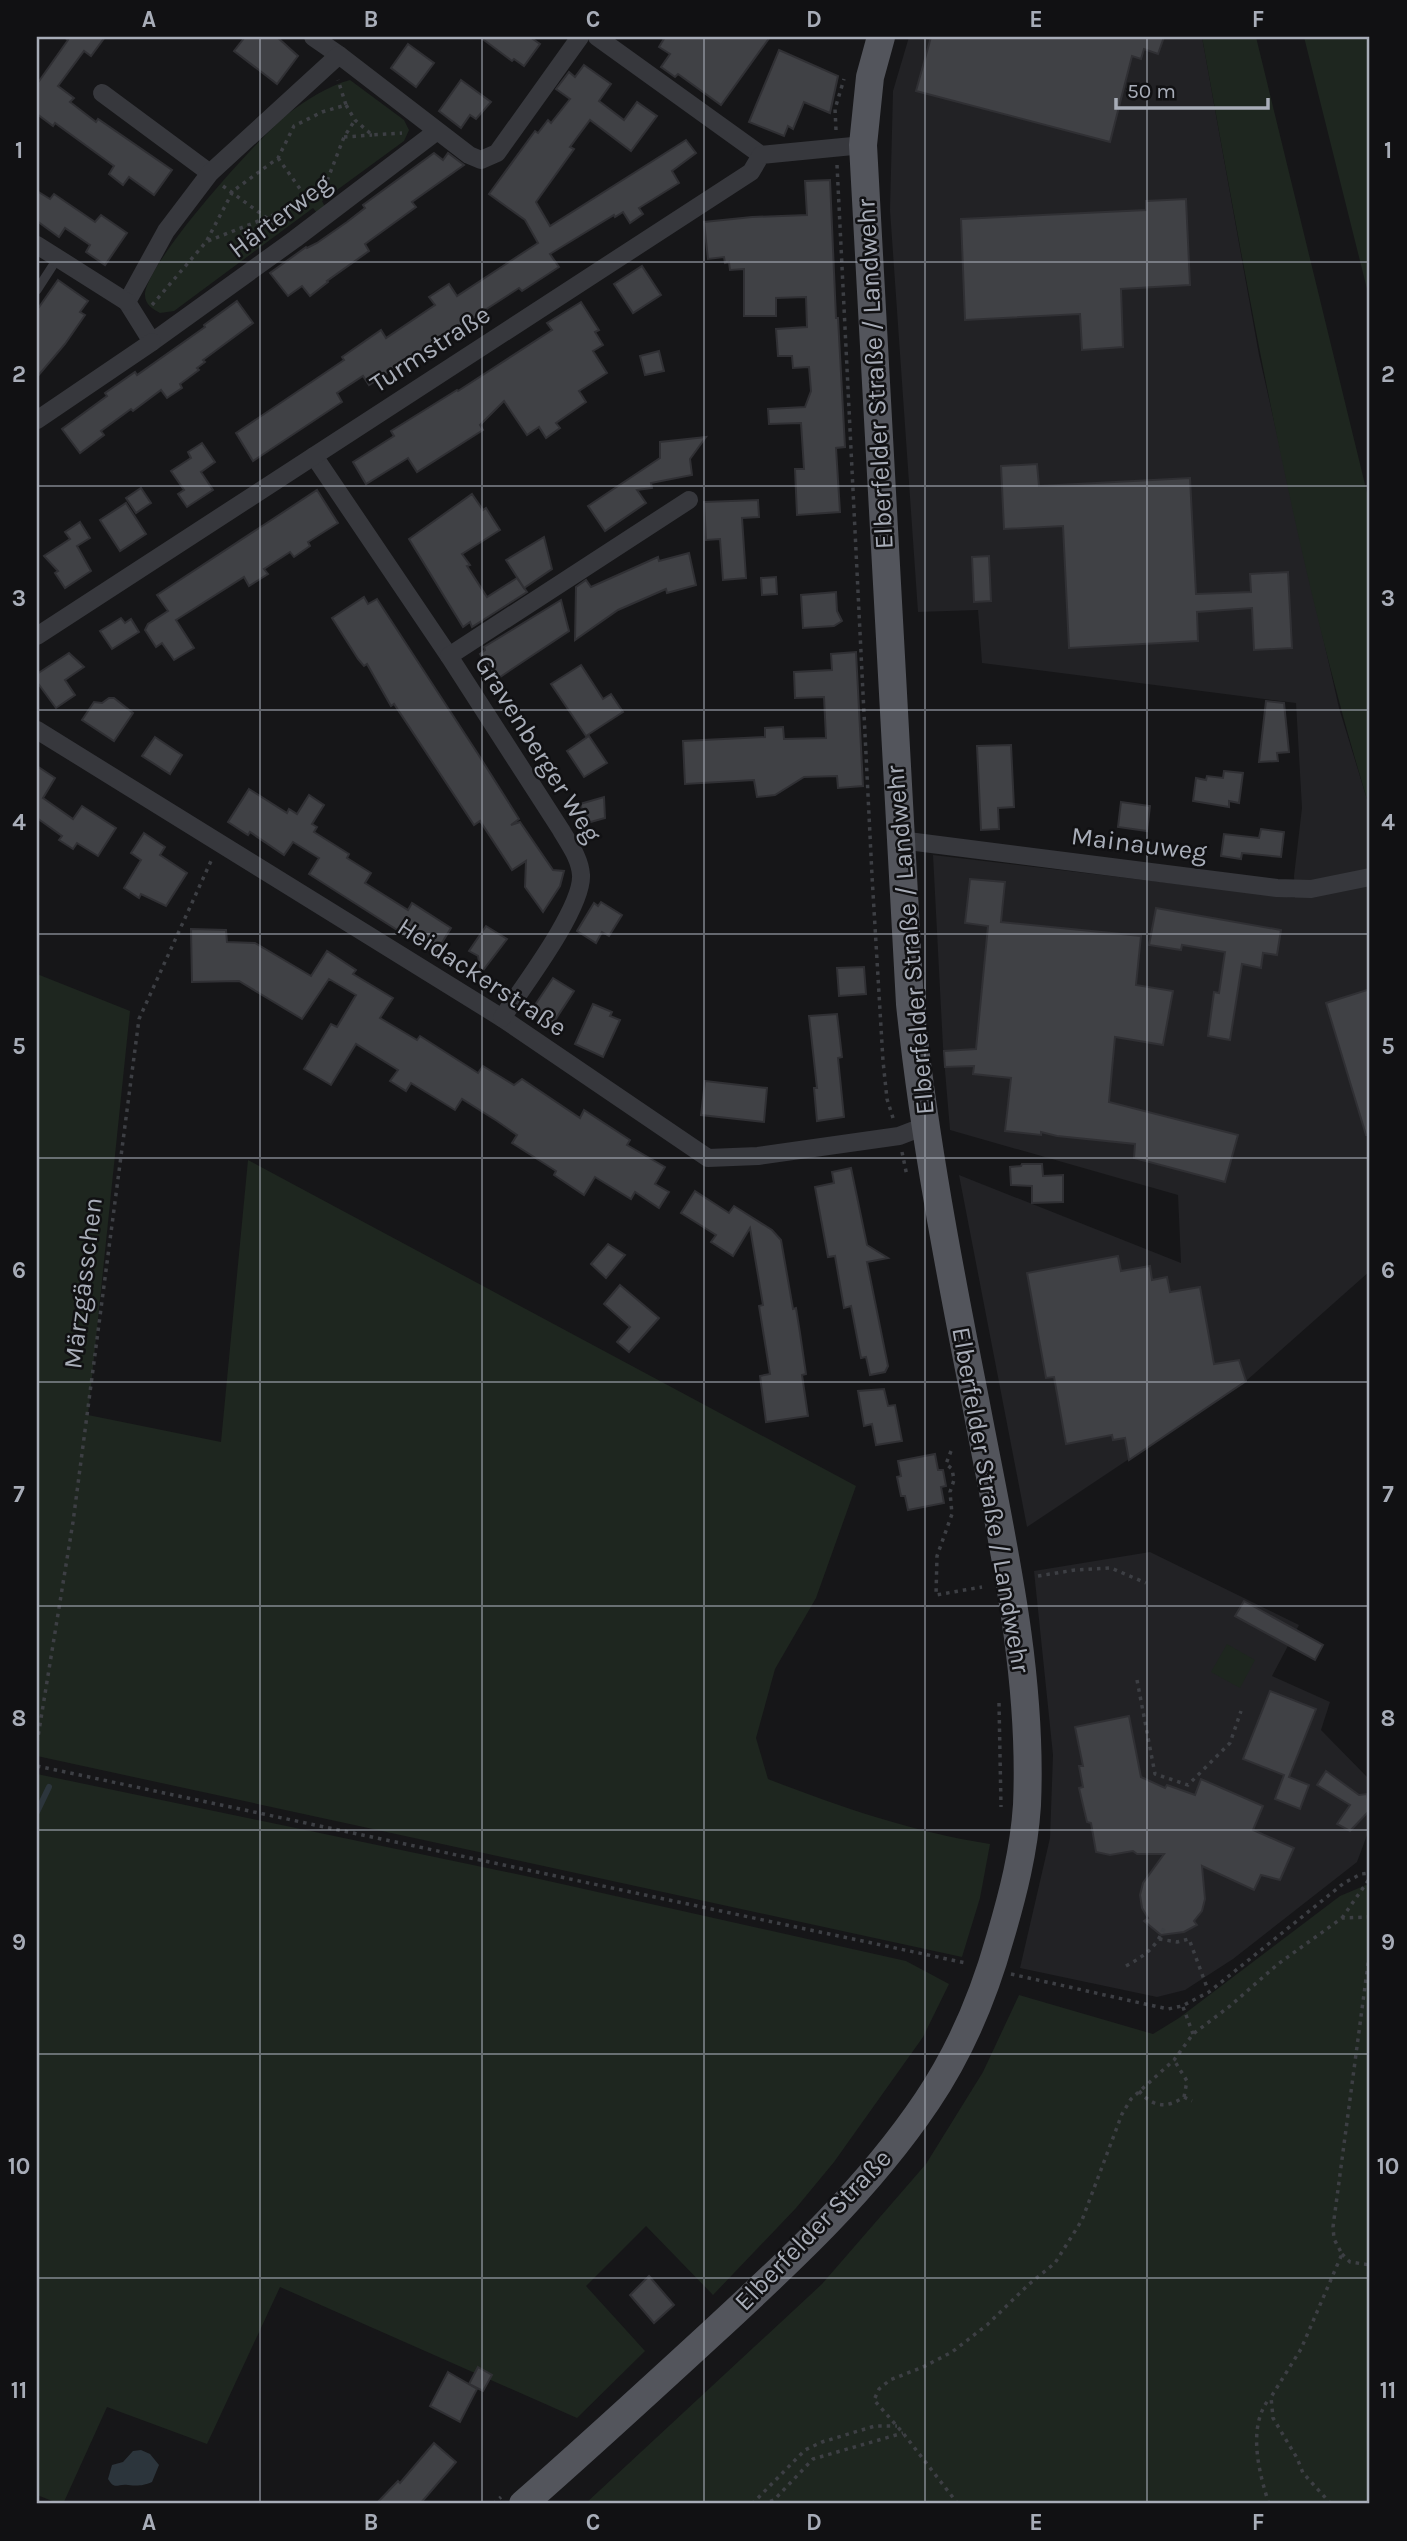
<svg xmlns="http://www.w3.org/2000/svg" width="1407" height="2541" viewBox="0 0 1407 2541" font-family="Karla,sans-serif">
  <rect width="100%" height="100%" fill="#161618"/>
  <!-- built -->
  <g fill="#222225">
    <polygon points="909,37 1202,37 1259,355 1339,708 1370,809 1370,1271 1246,1381 1027,1527 959,1175 1181,1263 1178,1195 950,1130 943,1047 933,855 1295,898 1294,876 1302,808 1296,703 982,663 978,610 918,612 890,210 893,91"/>
    <polygon points="1150,1552 1299,1625 1272,1676 1330,1702 1321,1730 1370,1780 1370,1827 1357,1862 1233,1959 1185,1990 1157,1997 1020,1968 1050,1838 1053,1755 1034,1571"/>
  </g>
  <!-- green -->
  <g fill="#1e261f">
    <path d="M1202 37H1256L1370 505V809C1293 557 1249 296 1202 37Z"/>
    <polygon points="1304,37 1369,37 1370,42 1370,301"/>
    <path d="M350 80 404 120 409 130 404 141 322 201 325 207 317 213 313 208 174 311 160 313C153 309 144 304 145 293 150 258 259 137 289 113 308 99 328 86 350 80Z"/>
    <path d="M37 974 130 1011 88 1415 221 1442 248 1160 856 1486 816 1598 775 1669 756 1738 768 1779C840 1807 913 1832 990 1844L980 1898 962 1957 37 1756Z"/>
    <polygon points="1227,1644 1255,1660 1240,1688 1211,1672"/>
    <polygon points="37,1774 535,1878 906,1961 949,1984 923,2037 834,2162 796,2208 713,2295 646,2226 586,2286 645,2351 577,2418 280,2287 207,2444 107,2407 63,2504 60,2504 37,2495"/>
    <polygon points="1366,1885 1370,1886 1370,2504 585,2504 822,2284 926,2164 983,2072 1019,1995 1153,2034 1179,2018 1340,1896"/>
  </g>
  <!-- water -->
  <path fill="#2c353c" d="M141 2450 150 2454 159 2465 152 2482C142 2486 138 2486 128 2485 118 2483 115 2491 108 2479L112 2465 123 2462 133 2451Z"/>
  <g fill="none" stroke-linecap="round" stroke-linejoin="round">
    <!-- stream -->
    <polyline stroke="#2c353c" stroke-width="6" points="37,1812 49,1787"/>
  </g>
  <!-- building -->
  <g fill="#404145" stroke="#303034" stroke-width="2">
    <polygon points="64,37 105,37 91,56 84,51 58,86 74,98 70,102 96,122 98,119 172,170 154,195 129,177 123,185 109,174 114,166 55,123 53,126 37,114 37,84 68,40"/>
    <polygon points="245,37 277,37 298,56 277,84 234,51"/>
    <polygon points="480,37 530,37 540,44 524,66 514,59 512,61"/>
    <polygon points="665,37 770,37 721,105 678,74 675,77 661,67 670,54 659,47"/>
    <polygon points="931,37 1164,37 1158,54 1144,49 1141,59 1132,56 1110,142 916,91"/>
    <polygon points="408,44 434,63 416,87 391,68"/>
    <polygon points="779,50 838,76 830,113 804,102 793,129 788,126 784,136 749,122"/>
    <polygon points="584,65 611,84 599,101 624,120 637,102 657,116 631,151 590,120 570,147 574,149 536,202 550,226 686,140 696,153 672,171 679,183 639,208 643,214 630,223 623,212 615,217 614,215 550,254 559,267 522,291 519,288 369,385 363,376 337,393 342,402 253,461 236,433 344,360 342,357 381,330 386,338 435,305 429,297 449,284 457,296 538,243 525,220 489,194 535,131 538,133 548,120 551,123 570,99 556,89 569,72 575,77"/>
    <polygon points="461,80 491,102 476,119 470,115 461,128 439,111"/>
    <polygon points="434,153 443,160 448,153 464,165 412,202 416,207 365,244 369,251 327,281 328,282 310,296 302,286 288,296 270,273 306,247 307,248 317,243 347,222 365,208 363,205"/>
    <polygon points="830,180 836,318 838,318 845,447 836,448 840,512 797,515 795,469 804,469 801,423 769,424 768,409 805,407 811,391 809,367 793,368 792,356 778,356 776,329 807,327 806,297 776,298 776,316 744,316 744,269 730,270 729,262 725,263 724,257 708,259 704,222 752,217 807,215 805,181"/>
    <polygon points="37,191 50,199 54,194 95,222 101,215 127,233 105,265 86,252 90,245 65,228 59,237 37,221"/>
    <polygon points="1186,199 1190,285 1121,289 1123,347 1082,350 1080,314 965,320 961,219 1146,210 1146,201"/>
    <polygon points="642,266 661,295 633,313 614,284"/>
    <polygon points="58,280 88,301 80,312 85,315 65,344 37,377 37,310"/>
    <polygon points="237,301 253,323 203,360 205,362 197,368 199,370 180,384 182,388 167,398 161,390 133,411 131,409 101,431 104,435 80,453 62,429 107,396 105,393 135,372 137,375 205,327 204,325"/>
    <polygon points="581,302 599,330 595,332 603,345 593,351 607,373 579,391 586,402 556,423 560,428 546,438 539,427 527,435 504,401 480,425 483,430 417,472 408,458 366,484 353,462 394,436 391,431 457,390 458,391 552,330 547,323"/>
    <polygon points="659,351 664,371 645,375 640,356"/>
    <polygon points="706,437 690,459 692,475 651,483 652,488 637,490 646,503 605,531 588,506 660,458 660,442"/>
    <polygon points="202,443 215,462 201,472 213,490 187,507 178,494 184,490 171,471 191,458 188,452"/>
    <polygon points="1037,464 1039,486 1190,478 1196,594 1251,592 1250,574 1288,572 1292,648 1254,650 1252,608 1197,612 1198,641 1069,648 1063,526 1004,529 1001,466"/>
    <polygon points="141,488 151,503 136,513 126,498"/>
    <polygon points="317,490 338,523 308,542 310,546 294,557 290,552 264,569 268,574 249,586 244,577 176,620 194,648 174,660 162,643 156,647 145,630 148,624 168,611 157,595"/>
    <polygon points="472,494 483,510 486,508 500,530 462,554 470,565 467,566 487,597 517,578 527,592 472,627 470,622 463,627 409,539"/>
    <polygon points="758,500 759,517 742,518 746,578 723,580 720,539 706,540 704,502"/>
    <polygon points="126,503 146,534 120,551 100,520"/>
    <polygon points="80,522 90,538 77,546 91,571 65,588 55,573 58,571 44,556 70,539 65,532"/>
    <polygon points="544,537 552,569 524,588 506,560"/>
    <polygon points="689,553 696,585 667,593 666,589 618,610 575,640 576,587 586,580 591,587 658,557 659,561"/>
    <polygon points="989,556 991,601 974,602 972,557"/>
    <polygon points="776,577 777,594 762,595 761,578"/>
    <polygon points="836,592 837,611 842,621 834,626 803,628 801,595"/>
    <polygon points="364,597 368,604 377,599 478,754 519,819 511,825 520,822 553,870 564,871 560,886 543,912 525,887 526,861 512,870 480,821 474,825 394,704 391,706 367,664 364,666 358,659 332,618"/>
    <polygon points="561,600 569,631 497,679 480,654 485,650 484,647"/>
    <polygon points="121,618 125,623 131,619 139,632 112,649 100,631"/>
    <polygon points="856,652 863,786 838,788 837,776 804,777 775,795 757,797 754,780 685,784 683,741 765,737 765,728 783,727 784,739 826,738 824,697 795,698 794,672 832,670 831,654"/>
    <polygon points="69,653 84,667 65,680 75,695 56,708 37,682 37,674"/>
    <polygon points="581,665 603,699 611,694 623,712 586,736 551,684"/>
    <polygon points="109,698 114,698 133,713 114,741 82,720 94,702 102,703"/>
    <polygon points="1266,701 1284,703 1289,752 1277,753 1278,761 1259,762"/>
    <polygon points="589,736 607,763 584,777 567,751"/>
    <polygon points="155,737 182,755 170,774 142,756"/>
    <polygon points="1011,745 1014,807 998,808 999,829 981,830 977,746"/>
    <polygon points="37,766 55,778 43,798 73,819 82,806 116,828 98,856 77,843 73,849 59,840 62,836 37,818"/>
    <polygon points="1224,771 1243,773 1239,803 1229,801 1229,807 1193,801 1196,778 1206,780 1207,776 1223,778"/>
    <polygon points="249,789 287,813 289,809 297,814 309,795 324,805 312,824 317,827 314,832 349,854 347,858 371,873 365,883 408,910 412,903 451,928 435,954 309,874 319,858 293,842 284,855 250,832 248,835 228,822"/>
    <polygon points="604,797 605,818 587,823 580,804"/>
    <polygon points="1121,802 1150,806 1147,831 1118,827"/>
    <polygon points="1261,829 1284,832 1281,857 1242,853 1241,859 1221,856 1224,834 1259,838"/>
    <polygon points="144,833 165,847 160,855 187,873 166,906 141,894 139,898 124,888 141,860 131,853"/>
    <polygon points="970,879 1005,882 1001,922 1141,936 1136,985 1173,991 1163,1045 1115,1037 1109,1102 1238,1135 1225,1182 1134,1158 1135,1144 1057,1136 1041,1132 1041,1135 1005,1131 1011,1078 973,1074 974,1066 945,1067 944,1051 976,1049 988,926 965,923"/>
    <polygon points="601,902 622,915 609,936 602,932 596,943 577,931 594,903 598,906"/>
    <polygon points="1156,908 1281,930 1277,955 1263,953 1261,968 1242,964 1230,1040 1208,1036 1214,992 1219,993 1225,952 1182,945 1181,950 1149,945"/>
    <polygon points="486,926 507,939 481,973 478,956 469,951"/>
    <polygon points="191,929 226,930 227,942 255,943 311,976 327,951 356,970 353,974 393,998 380,1018 417,1040 420,1036 478,1073 483,1066 514,1085 522,1079 580,1118 584,1110 630,1140 627,1145 665,1167 655,1184 669,1192 659,1208 635,1192 631,1199 595,1177 584,1195 554,1175 556,1171 512,1143 517,1135 497,1121 462,1099 455,1110 411,1083 406,1091 390,1081 398,1070 356,1044 331,1085 304,1069 331,1024 337,1027 356,995 329,979 302,1019 239,981 192,982"/>
    <polygon points="864,967 866,994 839,996 837,968"/>
    <polygon points="553,978 574,991 550,1028 529,1014"/>
    <polygon points="1370,989 1370,1135 1366,1135 1326,1003"/>
    <polygon points="593,1004 612,1012 610,1016 620,1020 603,1057 575,1044"/>
    <polygon points="837,1014 842,1057 838,1058 844,1117 817,1121 814,1088 817,1088 809,1016"/>
    <polygon points="705,1081 767,1088 764,1122 701,1115"/>
    <polygon points="1022,1164 1042,1164 1043,1176 1063,1175 1063,1202 1032,1203 1032,1186 1011,1185 1010,1167 1021,1166"/>
    <polygon points="851,1168 867,1245 888,1258 867,1262 888,1366 885,1372 870,1375 866,1357 861,1358 851,1306 844,1308 835,1256 828,1257 815,1187 834,1183 832,1172"/>
    <polygon points="695,1191 729,1213 734,1206 772,1230 781,1240 793,1309 796,1308 800,1333 806,1374 802,1375 808,1416 766,1422 760,1376 770,1374 759,1306 763,1305 750,1228 733,1256 711,1242 716,1235 681,1213"/>
    <polygon points="608,1244 625,1255 606,1278 591,1264"/>
    <polygon points="1118,1256 1121,1271 1150,1266 1152,1280 1167,1277 1170,1292 1200,1287 1214,1364 1239,1360 1246,1381 1129,1460 1125,1438 1113,1440 1112,1435 1066,1444 1054,1377 1046,1378 1027,1273"/>
    <polygon points="620,1285 659,1318 629,1352 617,1342 630,1327 604,1304"/>
    <polygon points="884,1389 888,1406 895,1405 902,1441 876,1445 872,1424 864,1426 858,1391"/>
    <polygon points="935,1454 938,1470 943,1470 946,1486 941,1487 944,1503 908,1510 905,1496 901,1496 897,1477 901,1476 898,1461"/>
    <polygon points="1244,1601 1323,1645 1315,1660 1235,1616"/>
    <polygon points="1270,1691 1316,1709 1289,1777 1309,1785 1300,1809 1275,1799 1284,1775 1243,1759"/>
    <polygon points="1129,1716 1141,1777 1165,1788 1167,1785 1195,1795 1201,1779 1263,1806 1253,1830 1294,1848 1280,1880 1261,1875 1254,1890 1202,1866 1205,1899 1202,1911 1194,1921 1197,1925 1184,1932 1161,1935 1144,1921 1148,1918 1142,1908 1140,1895 1143,1883 1164,1854 1137,1854 1133,1851 1110,1855 1096,1852 1091,1823 1087,1822 1079,1788 1083,1787 1079,1766 1083,1766 1075,1727"/>
    <polygon points="1326,1771 1359,1795 1367,1794 1370,1810 1350,1831 1337,1824 1350,1805 1317,1785"/>
    <polygon points="649,2276 674,2305 654,2323 630,2295"/>
    <polygon points="478,2367 492,2375 483,2391 469,2384"/>
    <polygon points="448,2372 477,2389 460,2422 430,2406"/>
    <polygon points="434,2443 456,2462 420,2504 376,2504 398,2481 400,2483"/>
  </g>
  <g fill="none" stroke-linecap="round" stroke-linejoin="round">
    <!-- path -->
    <g stroke="#3d3f44" stroke-width="3.5" stroke-dasharray="3.5 5" stroke-linecap="butt">
      <polyline points="346,105 355,120 372,135 402,133"/>
      <polyline points="836,130 835,109 844,79"/>
      <polyline points="344,137 372,135"/>
      <polyline points="278,158 308,200"/>
      <polyline points="837,165 872,876 883,1061 887,1099 893,1118"/>
      <polyline points="223,186 279,227"/>
      <polyline points="208,241 294,207 315,196 327,181 344,137 355,120"/>
      <polyline points="152,305 206,242 233,191 278,158 294,126 322,112 346,105 338,80"/>
      <polyline points="902,1152 907,1176"/>
      <polyline points="951,1451 946,1464 952,1469 954,1480 950,1492 952,1514 937,1556 936,1595 982,1587"/>
      <polyline points="1038,1576 1075,1570 1111,1568 1146,1583"/>
      <polyline points="1137,1680 1155,1774 1188,1785 1230,1743 1241,1711"/>
      <polyline points="999,1703 1001,1807"/>
      <polyline points="37,1743 73,1522 139,1019 211,861"/>
      <polyline points="37,1766 966,1963"/>
      <polyline points="1342,1918 1370,1878"/>
      <polyline points="1159,1939 1177,1942 1189,1939 1208,1990"/>
      <path d="M1126 1966C1144 1956 1156 1948 1164 1928"/>
      <polyline points="1011,1974 1145,2004 1168,2009 1182,2006 1209,1992 1344,1883 1361,1874 1370,1873"/>
      <polyline points="1183,2007 1193,2034"/>
      <path d="M1139 2091C1153 2107 1166 2109 1184 2097L1187 2081 1174 2060"/>
      <polyline points="1184,2097 1192,2101"/>
      <polyline points="1342,2254 1350,2262 1370,2265"/>
      <polyline points="493,2504 501,2497"/>
      <polyline points="752,2504 805,2450 822,2442 875,2426 897,2426"/>
      <polyline points="762,2504 774,2500 813,2459 903,2433"/>
      <polyline points="958,2504 903,2433 874,2400 879,2389 890,2380 923,2367 952,2352 987,2325 1028,2285 1055,2263 1082,2220 1122,2114 1131,2099 1174,2060 1193,2034 1230,2006 1278,1964 1342,1918 1370,1917"/>
      <path d="M1269 2504C1259 2473 1247 2427 1269 2399"/>
      <polyline points="1331,2504 1303,2473 1297,2458 1273,2418 1271,2397 1301,2349 1342,2254 1334,2239 1333,2227 1370,1949"/>
    </g>
    <!-- lane -->
    <polyline stroke="#37383d" stroke-width="9" points="37,290 57,259"/>
    <!-- street -->
    <g stroke="#37383d" stroke-width="18">
      <polyline points="313,37 339,55"/>
      <polyline points="597,37 761,155"/>
      <polyline points="102,93 210,173"/>
      <polyline points="437,131 295,239 152,342 127,302 166,231 210,173 339,55 469,155 481,160 497,153 580,37"/>
      <polyline points="37,245 127,302"/>
      <polyline points="37,420 152,342"/>
      <polyline points="314,456 449,656"/>
      <polyline points="37,636 751,172 761,155 863,145"/>
      <polyline points="37,730 502,1018 708,1158 758,1156 899,1136 925,1126"/>
      <polyline points="900,840 1277,888 1311,889 1370,877"/>
      <path d="M502 1018C522 988 583 908 581 875 580 858 569 844 561 830L449 656 689 500"/>
    </g>
    <!-- primary -->
    <path stroke="#53555c" stroke-width="28" d="M523 2504C587 2448 650 2390 713 2332 790 2261 868 2189 927 2101 960 2052 984 1995 1000 1938 1013 1894 1024 1851 1027 1805 1033 1668 1000 1532 975 1399 949 1268 924 1137 910 1004L863 145 870 77 881 37"/>
  </g>
  <!-- grid -->
  <path fill="none" stroke="#a8adb8" stroke-width="2" stroke-opacity="0.55" d="M260 37V2504M482 37V2504M704 37V2504M925 37V2504M1147 37V2504M37 262H1370M37 486H1370M37 710H1370M37 934H1370M37 1158H1370M37 1382H1370M37 1606H1370M37 1830H1370M37 2054H1370M37 2278H1370"/>
  <g text-anchor="middle" dominant-baseline="central" stroke-width="5" stroke-linejoin="round" paint-order="stroke">
    <!-- street labels -->
    <g font-size="26" fill="#a8adb8" stroke="#111113">
      <text transform="translate(280 216) rotate(-37)">Härterweg</text>
      <text transform="translate(430 349) rotate(-33)">Turmstraße</text>
      <text transform="translate(875 374) rotate(-93)">Elberfelder Straße / Landwehr</text>
      <text transform="translate(538 749) rotate(58)">Gravenberger Weg</text>
      <text transform="translate(1139 844) rotate(7)">Mainauweg</text>
      <text transform="translate(910 940) rotate(-95)">Elberfelder Straße / Landwehr</text>
      <text transform="translate(482 977) rotate(33)">Heidackerstraße</text>
      <text transform="translate(83 1283) rotate(-83)">Märzgässchen</text>
      <text transform="translate(991 1500) rotate(80)">Elberfelder Straße / Landwehr</text>
      <text transform="translate(813 2230) rotate(-46)">Elberfelder Straße</text>
    </g>
  </g>
  <!-- border -->
  <rect width="1407" height="2541" fill="none" stroke="#111113" stroke-width="77"/>
  <!-- scale -->
  <path d="M1116 98v10h152v-10" fill="none" stroke="#a8adb8" stroke-width="3.5"/>
  <text x="1127" y="98" font-size="21" fill="#a8adb8" stroke="#111113" stroke-width="5" paint-order="stroke">50 m</text>
  <rect x="38" y="38" width="1330" height="2464" fill="none" stroke="#a8adb8" stroke-width="2.5"/>
  <g font-size="23" text-anchor="middle" font-weight="bold" fill="#a8adb8">
    <text x="149" y="27">A</text>
    <text x="371" y="27">B</text>
    <text x="593" y="27">C</text>
    <text x="814" y="27">D</text>
    <text x="1036" y="27">E</text>
    <text x="1258" y="27">F</text>
    <text x="19" y="158">1</text>
    <text x="1388" y="158">1</text>
    <text x="19" y="382">2</text>
    <text x="1388" y="382">2</text>
    <text x="19" y="606">3</text>
    <text x="1388" y="606">3</text>
    <text x="19" y="830">4</text>
    <text x="1388" y="830">4</text>
    <text x="19" y="1054">5</text>
    <text x="1388" y="1054">5</text>
    <text x="19" y="1278">6</text>
    <text x="1388" y="1278">6</text>
    <text x="19" y="1502">7</text>
    <text x="1388" y="1502">7</text>
    <text x="19" y="1726">8</text>
    <text x="1388" y="1726">8</text>
    <text x="19" y="1950">9</text>
    <text x="1388" y="1950">9</text>
    <text x="19" y="2174">10</text>
    <text x="1388" y="2174">10</text>
    <text x="19" y="2398">11</text>
    <text x="1388" y="2398">11</text>
    <text x="149" y="2530">A</text>
    <text x="371" y="2530">B</text>
    <text x="593" y="2530">C</text>
    <text x="814" y="2530">D</text>
    <text x="1036" y="2530">E</text>
    <text x="1258" y="2530">F</text>
  </g>
</svg>
